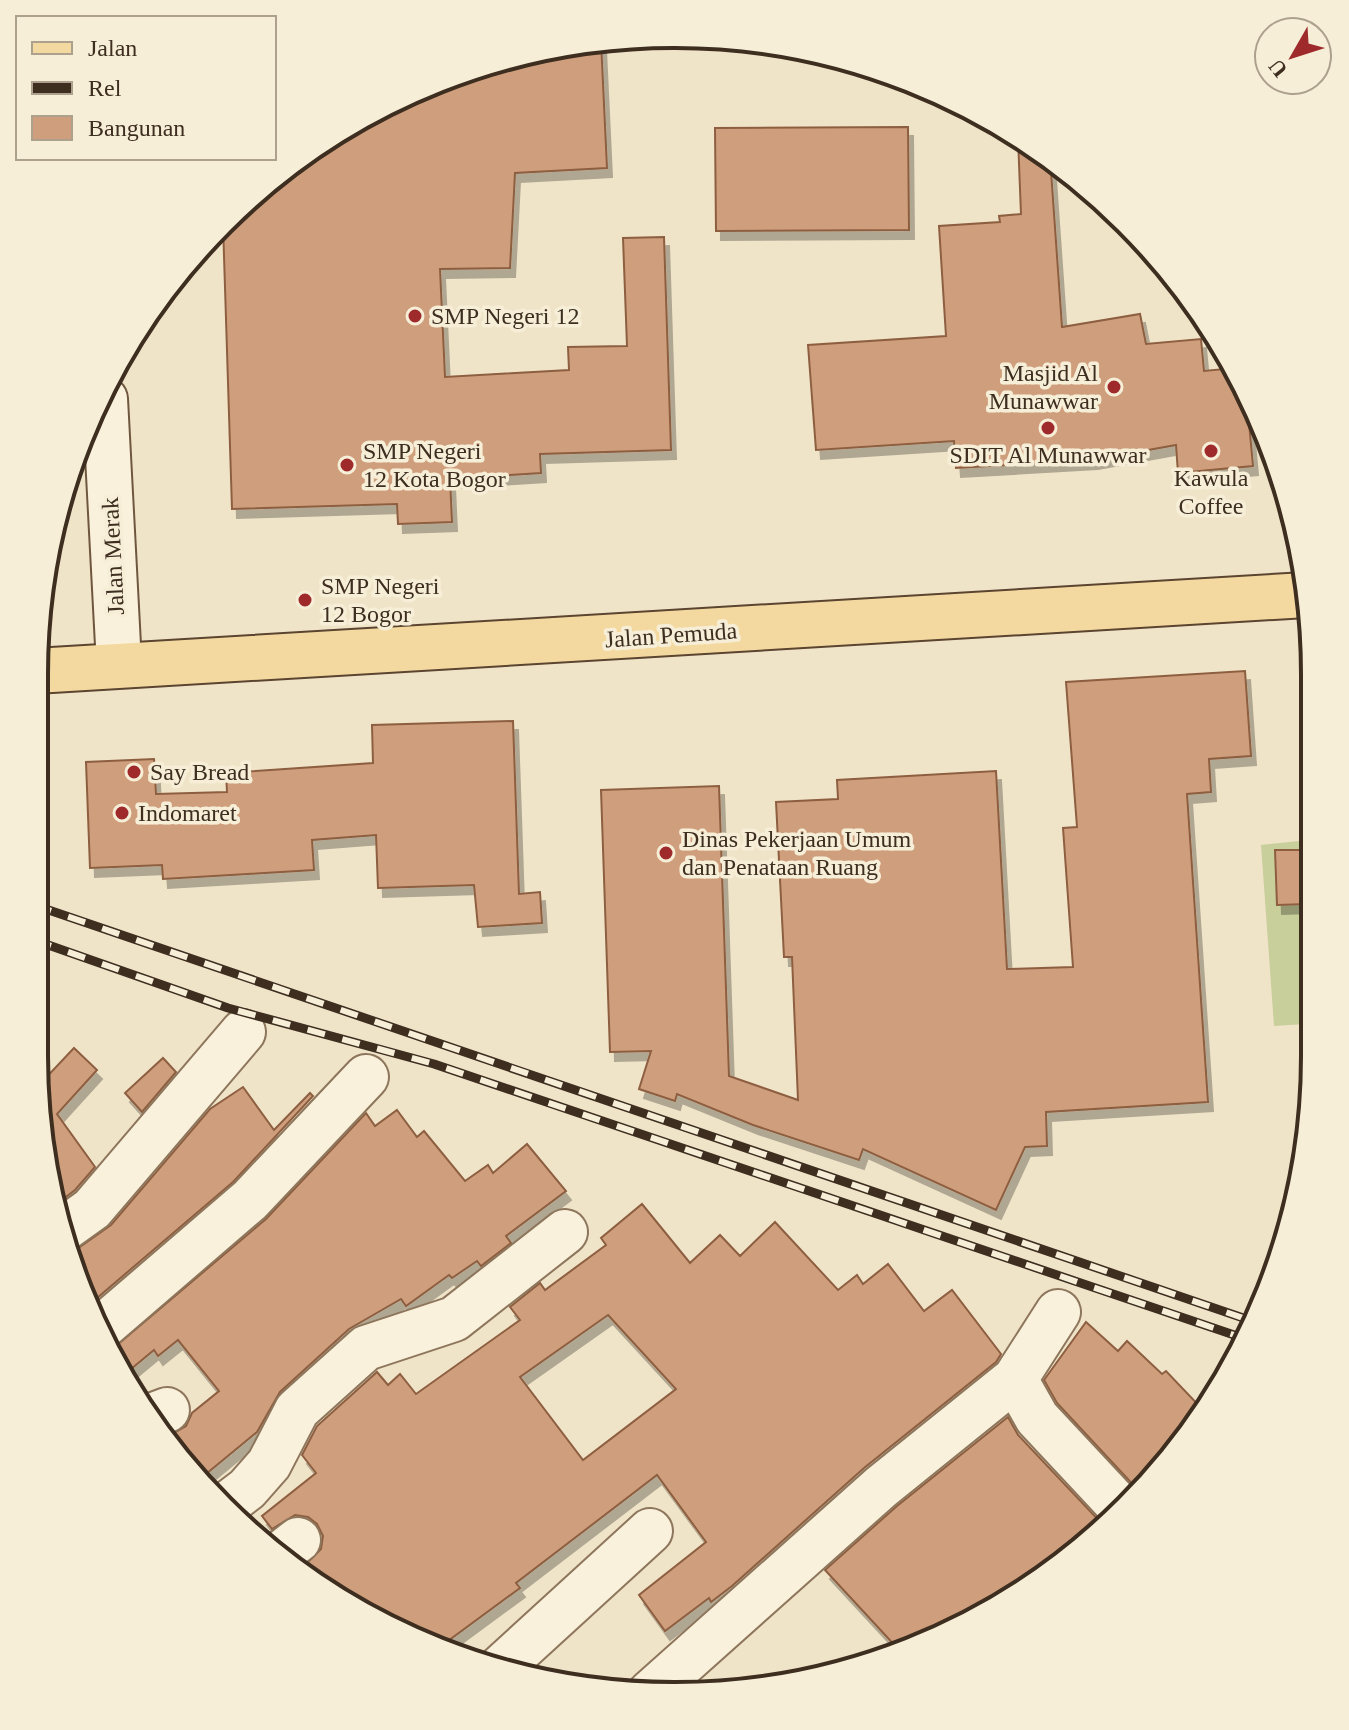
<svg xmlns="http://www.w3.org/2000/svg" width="1349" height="1730" viewBox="0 0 1349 1730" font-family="'Times New Roman',serif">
  <defs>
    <filter id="shadow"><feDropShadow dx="5" dy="9" stdDeviation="0" flood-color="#0004"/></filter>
  </defs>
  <rect width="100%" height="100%" fill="#f0e4c8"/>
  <!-- green -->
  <polygon fill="#c9cf9b" points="1309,840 1306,1024 1274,1026 1261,845"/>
  <!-- building -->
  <g fill="#cf9f7d" stroke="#8d5f41" stroke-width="2" fill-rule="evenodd" filter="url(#shadow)">
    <polygon points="601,41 607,168 515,173 510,268 440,269 445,377 569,370 568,347 627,346 623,238 664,237 671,450 540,454 541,473 450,479 452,522 398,524 397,504 232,509 223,224 252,193 354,120 468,68 579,42"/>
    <polygon points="908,127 909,230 716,231 715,128"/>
    <polygon points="1018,138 1050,157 1062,327 1140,314 1146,344 1201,339 1204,371 1235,368 1260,422 1249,423 1253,466 1178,473 1176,445 1093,460 956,468 954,441 816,450 808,345 946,336 939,226 1000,222 999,216 1021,214"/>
    <polygon points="1245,671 1251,756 1209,759 1211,792 1187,794 1208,1102 1046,1112 1047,1146 1025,1147 996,1210 863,1149 859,1160 753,1125 677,1094 675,1101 639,1089 651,1051 610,1052 601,790 719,786 729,1076 798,1100 792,957 784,957 776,802 838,799 837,780 996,771 1007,969 1073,967 1063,828 1077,827 1066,682"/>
    <polygon points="513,721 519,894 540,892 542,923 478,927 474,885 378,888 376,835 312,840 314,870 163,879 162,865 90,868 86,762 154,759 156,794 227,792 226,773 373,763 372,725"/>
    <polygon points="1275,850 1309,850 1308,904 1277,905"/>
    <polygon points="74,1048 97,1070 57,1114 95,1167 75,1190 54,1206 38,1086"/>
    <polygon points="163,1058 176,1072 142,1112 125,1093"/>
    <polygon points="243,1087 274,1130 310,1093 313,1096 233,1182 90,1304 70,1254 111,1225 210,1109"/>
    <polygon points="397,1110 417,1137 424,1131 465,1181 488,1165 493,1173 527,1144 566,1191 506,1236 511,1243 481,1266 477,1261 452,1278 449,1275 406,1306 401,1299 349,1329 280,1392 257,1432 206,1474 204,1471 197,1476 167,1437 186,1426 192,1413 219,1391 178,1340 158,1356 154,1350 125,1374 110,1351 266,1219 366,1113 375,1126"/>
    <path d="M642 1204 690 1263 720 1235 740 1256 775 1222 838 1290 857 1275 863 1284 888 1264 924 1311 952 1290 1001 1354 996 1362 864 1468 732 1586 711 1602 709 1598 665 1631 639 1595 706 1542 657 1475 516 1583 520 1588 441 1646 356 1611 311 1577 303 1567 321 1549 323 1536 317 1524 308 1517 295 1515 272 1529 262 1516 316 1473 302 1455 317 1426 377 1372 388 1385 400 1374 416 1394 520 1320 510 1307 540 1283 545 1290 606 1245 601 1238ZM608 1315 676 1389 583 1460 520 1377Z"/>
    <polygon points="1086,1322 1118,1351 1127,1341 1162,1374 1166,1371 1206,1413 1138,1490 1057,1403 1044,1380"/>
    <polygon points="1008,1417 1018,1435 1105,1527 995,1610 899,1650 825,1570 897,1506"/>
  </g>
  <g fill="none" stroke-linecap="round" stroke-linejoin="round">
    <defs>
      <g id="street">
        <polyline points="60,1232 92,1209 243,1032"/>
        <polyline points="100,1329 250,1200 366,1077"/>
        <polyline points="1015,1379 1037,1418 1122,1509"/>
        <polyline points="151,1416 167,1410"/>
        <polyline points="222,1508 247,1489 269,1464 297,1410 366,1348 454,1319 565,1232"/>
        <polyline points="280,1554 298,1540"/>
        <polyline points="498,1670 650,1531"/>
        <polyline points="650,1693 881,1487 1015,1379 1058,1312"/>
      </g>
      <polyline id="secondary" points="105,399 119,664"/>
      <polyline id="primary" points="35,671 1306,595"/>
    </defs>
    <!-- street casing -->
    <use href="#street" stroke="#8d765c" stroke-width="48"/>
    <!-- secondary casing -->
    <use href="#secondary" stroke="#6f573f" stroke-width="48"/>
    <!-- primary casing -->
    <use href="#primary" stroke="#5b4430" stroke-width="48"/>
    <!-- street -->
    <use href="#street" stroke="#faf1dc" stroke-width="44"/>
    <!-- secondary -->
    <use href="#secondary" stroke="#faf1dc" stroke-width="44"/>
    <!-- primary -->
    <use href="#primary" stroke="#f3d9a0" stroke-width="44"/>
    <defs>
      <g id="rail">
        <polyline points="34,905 1255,1322"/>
        <polyline points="34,940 228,1008 434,1064 1246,1339"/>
      </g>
    </defs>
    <!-- rail casing -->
    <use href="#rail" stroke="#3d2e20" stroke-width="9"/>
    <!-- rail -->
    <use href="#rail" stroke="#f7eed8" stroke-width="6" stroke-dasharray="18" stroke-linecap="butt"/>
  </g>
  <!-- markers -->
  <g fill="#9e2a2b" stroke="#f7eed8" stroke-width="3">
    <circle cx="415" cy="316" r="8"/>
    <circle cx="1114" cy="387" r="8"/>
    <circle cx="1048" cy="428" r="8"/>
    <circle cx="1211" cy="451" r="8"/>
    <circle cx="347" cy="465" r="8"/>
    <circle cx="305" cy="600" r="8"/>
    <circle cx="134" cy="772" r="8"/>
    <circle cx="122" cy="813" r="8"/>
    <circle cx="666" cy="853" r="8"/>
  </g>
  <g text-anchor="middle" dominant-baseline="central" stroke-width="7" stroke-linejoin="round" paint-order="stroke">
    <!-- poi labels -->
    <g font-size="24" fill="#3d2e20" stroke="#f7eed8" text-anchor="start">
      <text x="431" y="316">SMP Negeri 12</text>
      <text x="1098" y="373" text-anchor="end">Masjid Al<tspan x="1098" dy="28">Munawwar</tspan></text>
      <text x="363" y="451">SMP Negeri<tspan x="363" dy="28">12 Kota Bogor</tspan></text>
      <text x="1048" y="455" text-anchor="middle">SDIT Al Munawwar</text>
      <text x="1211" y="478" text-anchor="middle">Kawula<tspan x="1211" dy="28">Coffee</tspan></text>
      <text x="321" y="586">SMP Negeri<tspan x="321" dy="28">12 Bogor</tspan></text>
      <text x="150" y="772">Say Bread</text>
      <text x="138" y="813">Indomaret</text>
      <text x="682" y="839">Dinas Pekerjaan Umum<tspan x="682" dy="28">dan Penataan Ruang</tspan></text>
    </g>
    <!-- street labels -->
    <g font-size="24" fill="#3d2e20" stroke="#f7eed8">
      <text transform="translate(113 556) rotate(-93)">Jalan Merak</text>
      <text transform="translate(671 635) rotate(-4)">Jalan Pemuda</text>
    </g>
  </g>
  <!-- crop -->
  <path d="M0 0H1349V1730H0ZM674 48H675A626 626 0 0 1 1301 674V1056A626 626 0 0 1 675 1682H674A626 626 0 0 1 48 1056V674A626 626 0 0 1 674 48Z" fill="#f7eed8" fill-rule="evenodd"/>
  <path fill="none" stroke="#3d2e20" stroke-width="4" d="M674 48H675A626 626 0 0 1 1301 674V1056A626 626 0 0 1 675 1682H674A626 626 0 0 1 48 1056V674A626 626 0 0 1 674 48Z"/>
  <!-- legend -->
  <rect x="16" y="16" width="260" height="144" fill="#f7eed8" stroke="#ada18e" stroke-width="2"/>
  <rect x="32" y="42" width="40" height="12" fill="#f3d9a0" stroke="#ada18e" stroke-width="2"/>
  <text x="88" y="56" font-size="24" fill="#3d2e20">Jalan</text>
  <rect x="32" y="82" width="40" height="12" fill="#3d2e20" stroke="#ada18e" stroke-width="2"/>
  <text x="88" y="96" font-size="24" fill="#3d2e20">Rel</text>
  <rect x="32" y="116" width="40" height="24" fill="#cf9f7d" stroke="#ada18e" stroke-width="2"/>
  <text x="88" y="136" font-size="24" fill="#3d2e20">Bangunan</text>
  <!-- north arrow -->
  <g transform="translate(1293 56) rotate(231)"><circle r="38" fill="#f7eed8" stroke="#ada18e" stroke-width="2"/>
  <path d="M0-6L14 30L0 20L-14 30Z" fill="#9e2a2b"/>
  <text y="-12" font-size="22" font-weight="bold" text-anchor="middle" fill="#3d2e20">U</text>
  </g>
</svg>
